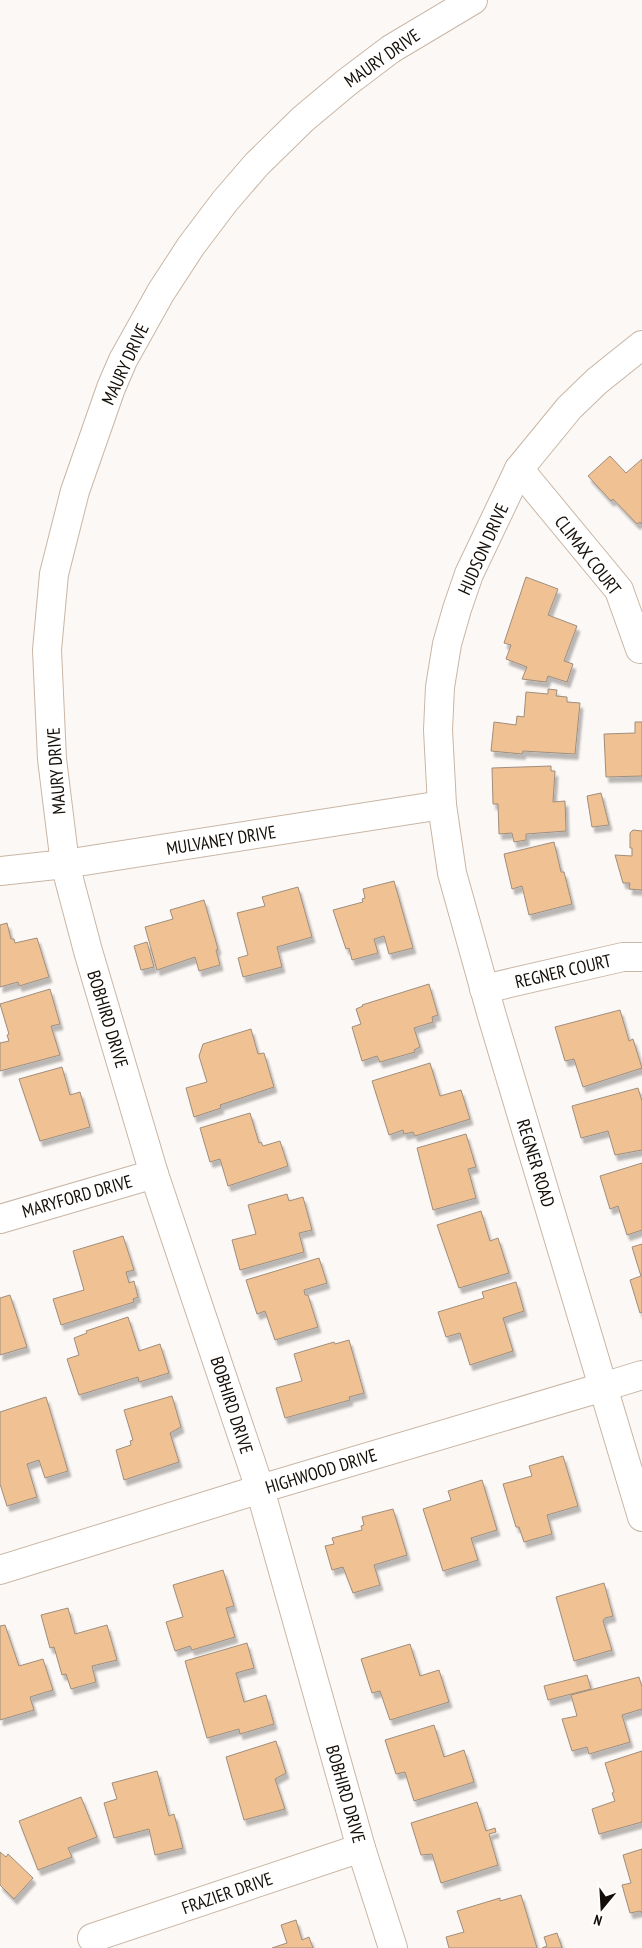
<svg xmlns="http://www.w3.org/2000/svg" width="642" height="1948" viewBox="0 0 642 1948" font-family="'PT Sans Narrow',sans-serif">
  <defs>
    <filter id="shadow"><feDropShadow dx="3" dy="5.5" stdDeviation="1" flood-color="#0004"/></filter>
  </defs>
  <rect width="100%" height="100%" fill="#fcf8f5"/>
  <!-- building -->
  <g fill="#f0c193" stroke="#9f8e7d" filter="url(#shadow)">
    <polygon points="610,456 626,473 642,459 642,524 640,522 637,524 613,499 611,501 588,476"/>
    <polygon points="526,577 558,589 548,615 577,626 564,661 573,664 567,682 548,676 546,682 522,679 527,667 506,659 511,645 504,643"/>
    <polygon points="548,689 557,690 556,696 567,697 567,702 580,703 575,754 523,751 522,754 491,751 494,722 516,725 517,716 524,717 526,692 548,694"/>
    <polygon points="635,722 642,722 642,776 606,777 604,734 635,733"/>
    <polygon points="551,766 551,771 555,771 553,802 565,801 566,831 526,834 526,840 514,842 512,833 499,834 498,804 493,804 492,768"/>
    <polygon points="601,793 609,825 592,827 587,796"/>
    <polygon points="633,830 642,831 642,890 629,889 630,883 623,883 615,855 632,856 632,848 630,848 630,833"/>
    <polygon points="554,842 561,872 564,872 572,904 529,915 522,886 512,889 504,854"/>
    <polygon points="394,881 413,948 389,954 384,936 374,939 378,953 352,960 349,948 346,949 333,910 363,902 362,899 365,898 363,889"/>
    <polygon points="298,887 312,937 277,947 282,967 243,977 238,958 248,955 237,913 265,906 262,897"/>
    <polygon points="204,900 218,949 216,950 220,965 199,971 195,957 157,970 145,927 173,919 170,910"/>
    <polygon points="7,923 11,939 14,939 15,943 37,938 49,977 19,986 18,982 0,987 0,925"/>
    <polygon points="147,942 154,967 141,970 134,946"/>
    <polygon points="429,984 438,1015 432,1017 433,1022 414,1028 420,1047 414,1050 415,1052 380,1062 377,1056 362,1061 352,1027 361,1024 356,1009 363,1006 362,1005"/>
    <polygon points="50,989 60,1024 51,1026 60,1055 0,1071 0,1043 9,1041 7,1035 9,1034 0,1004"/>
    <polygon points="620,1010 629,1041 633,1039 642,1068 583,1087 574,1059 565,1061 555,1027"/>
    <polygon points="251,1029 258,1054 264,1053 274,1087 220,1105 221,1108 194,1117 186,1088 207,1082 199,1056 203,1044"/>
    <polygon points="430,1063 440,1096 461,1090 470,1119 415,1136 413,1132 404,1134 403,1130 389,1135 372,1081"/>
    <polygon points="62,1067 70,1095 80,1092 90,1127 40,1141 19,1079"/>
    <polygon points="638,1088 642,1101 642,1150 615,1155 608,1131 581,1138 572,1106"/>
    <polygon points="250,1113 259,1143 261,1142 263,1146 280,1141 288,1166 228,1186 220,1159 210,1162 200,1128"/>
    <polygon points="466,1134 476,1167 468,1169 476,1198 433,1210 417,1148"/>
    <polygon points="642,1163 642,1230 627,1235 618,1206 610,1209 600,1176"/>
    <polygon points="287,1194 289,1201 303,1197 312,1230 299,1233 304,1252 240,1270 232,1240 256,1234 248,1205"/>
    <polygon points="481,1211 490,1241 498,1238 509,1273 459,1288 437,1225"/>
    <polygon points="123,1236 134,1270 126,1272 129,1283 134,1281 138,1297 133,1299 134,1302 61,1325 53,1299 84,1290 73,1251"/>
    <polygon points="642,1244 642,1312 640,1313 630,1280 641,1276 632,1247"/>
    <polygon points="319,1258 327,1283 304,1290 305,1295 308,1295 318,1327 275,1340 265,1311 257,1314 246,1280"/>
    <polygon points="516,1282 524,1311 503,1318 513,1351 470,1365 460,1333 446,1337 438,1312 484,1298 482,1292"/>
    <polygon points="10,1295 27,1347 0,1355 0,1298"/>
    <polygon points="128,1317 139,1351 160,1344 169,1373 139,1382 138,1377 79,1395 67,1359 79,1355 74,1338 87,1333 86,1331"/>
    <polygon points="349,1340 364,1393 349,1397 350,1400 285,1418 276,1388 302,1381 294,1354 334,1342 335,1344"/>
    <polygon points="172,1396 181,1427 170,1433 179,1462 124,1480 116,1450 131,1445 130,1441 133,1440 124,1410"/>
    <polygon points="46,1397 68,1471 45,1478 39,1460 27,1464 37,1497 7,1506 0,1484 0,1412"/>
    <polygon points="563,1456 578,1506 547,1515 552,1534 524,1542 519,1527 516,1527 503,1484 532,1476 529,1466"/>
    <polygon points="482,1480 497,1530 471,1538 478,1560 443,1571 423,1509 451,1500 448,1491"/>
    <polygon points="393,1509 407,1555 374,1565 380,1585 353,1593 343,1567 332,1570 325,1546 334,1544 332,1538 362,1530 361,1526 364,1525 362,1517"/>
    <polygon points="223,1570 234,1606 226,1608 235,1637 192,1650 190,1646 175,1651 166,1622 183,1617 173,1585"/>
    <polygon points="604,1583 613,1616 605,1618 603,1621 612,1650 574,1661 556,1597"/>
    <polygon points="68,1608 75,1634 107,1625 117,1660 92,1666 96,1682 71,1689 66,1674 62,1675 54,1647 50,1648 41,1615"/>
    <polygon points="5,1625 19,1666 43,1659 53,1690 30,1697 34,1710 0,1720 0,1626"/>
    <polygon points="247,1643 254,1668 236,1673 244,1702 266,1695 274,1724 240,1734 239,1729 207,1738 185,1661"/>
    <polygon points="410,1644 420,1676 439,1670 449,1702 390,1720 380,1691 372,1693 361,1659"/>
    <polygon points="587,1675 591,1689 548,1700 544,1686"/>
    <polygon points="639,1677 642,1687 642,1709 622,1715 630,1742 589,1754 587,1747 572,1751 562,1719 577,1716 571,1695"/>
    <polygon points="434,1725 444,1757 464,1750 474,1782 414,1801 405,1772 396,1774 385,1740"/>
    <polygon points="276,1741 286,1773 275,1779 285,1809 244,1820 226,1757"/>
    <polygon points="642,1751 642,1822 599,1834 592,1809 615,1801 612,1793 614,1792 605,1763"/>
    <polygon points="157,1771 169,1816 174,1814 183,1848 155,1855 149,1829 114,1838 104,1803 117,1799 112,1783"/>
    <polygon points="81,1797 97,1837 68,1848 72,1857 38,1870 19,1821"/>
    <polygon points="477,1802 486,1831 495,1828 496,1832 489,1834 498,1865 441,1883 432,1854 421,1855 411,1823"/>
    <polygon points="642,1849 642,1913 640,1911 630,1913 622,1885 631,1883 623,1855"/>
    <polygon points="0,1852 6,1857 8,1854 33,1878 14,1899 0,1885"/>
    <polygon points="521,1895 537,1948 449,1948 446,1937 464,1932 457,1911 500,1898 500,1901"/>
    <polygon points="296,1920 302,1940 309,1937 313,1948 272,1948 287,1943 281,1925"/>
    <polygon points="557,1933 562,1948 542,1948 547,1946 544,1937"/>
  </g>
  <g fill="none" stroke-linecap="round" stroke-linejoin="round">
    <defs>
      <g id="street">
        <polyline points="642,345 597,381 569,408 519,469 469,574 457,609 447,644 440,687 438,730 442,805 452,873 492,1016 642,1517"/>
        <polyline points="519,469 619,590 640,649"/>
        <polyline points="0,871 65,864 442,805"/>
        <polyline points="484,989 623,957 642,957"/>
        <polyline points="0,1219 154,1174"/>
        <polyline points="0,1570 260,1489 603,1387"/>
        <polyline points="92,1938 361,1848"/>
        <polyline points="393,1948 361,1848 260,1489 154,1174 88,951 65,864 52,759 47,650 54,574 75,491 111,388 123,360 161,292 191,246 225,201 257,164 303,119 346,83 391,49 473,0"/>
      </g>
      <polyline id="secondary" points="603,1387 642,1375"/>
    </defs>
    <!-- street casing -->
    <use href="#street" stroke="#c9b6a5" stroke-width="30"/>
    <!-- secondary casing -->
    <use href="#secondary" stroke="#c9b6a5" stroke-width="30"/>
    <!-- street -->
    <use href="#street" stroke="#fff" stroke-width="28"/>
    <!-- secondary -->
    <use href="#secondary" stroke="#fff" stroke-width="28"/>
  </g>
  <g text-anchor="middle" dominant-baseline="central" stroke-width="5" stroke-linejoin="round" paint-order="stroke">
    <!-- street labels -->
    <g font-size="18" fill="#140e08" stroke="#fff">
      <text transform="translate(382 58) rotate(-35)">MAURY DRIVE</text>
      <text transform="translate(125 364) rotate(-65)">MAURY DRIVE</text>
      <text transform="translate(483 549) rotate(-66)">HUDSON DRIVE</text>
      <text transform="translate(588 555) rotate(52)">CLIMAX COURT</text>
      <text transform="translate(56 771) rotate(-94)">MAURY DRIVE</text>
      <text transform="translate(221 840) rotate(-9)">MULVANEY DRIVE</text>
      <text transform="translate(563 971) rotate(-13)">REGNER COURT</text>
      <text transform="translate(108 1019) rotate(73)">BOBHIRD DRIVE</text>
      <text transform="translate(536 1163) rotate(73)">REGNER ROAD</text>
      <text transform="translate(77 1196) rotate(-16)">MARYFORD DRIVE</text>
      <text transform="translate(232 1405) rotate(72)">BOBHIRD DRIVE</text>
      <text transform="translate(321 1471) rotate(-17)">HIGHWOOD DRIVE</text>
      <text transform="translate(346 1794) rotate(74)">BOBHIRD DRIVE</text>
      <text transform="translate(227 1893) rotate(-19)">FRAZIER DRIVE</text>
    </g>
  </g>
  <!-- north arrow -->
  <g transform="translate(602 1908) rotate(198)" stroke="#ffffff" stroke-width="4" paint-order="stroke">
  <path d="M0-4L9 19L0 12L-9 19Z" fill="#140e08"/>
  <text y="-8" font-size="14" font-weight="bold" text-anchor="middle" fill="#140e08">N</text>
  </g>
</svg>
